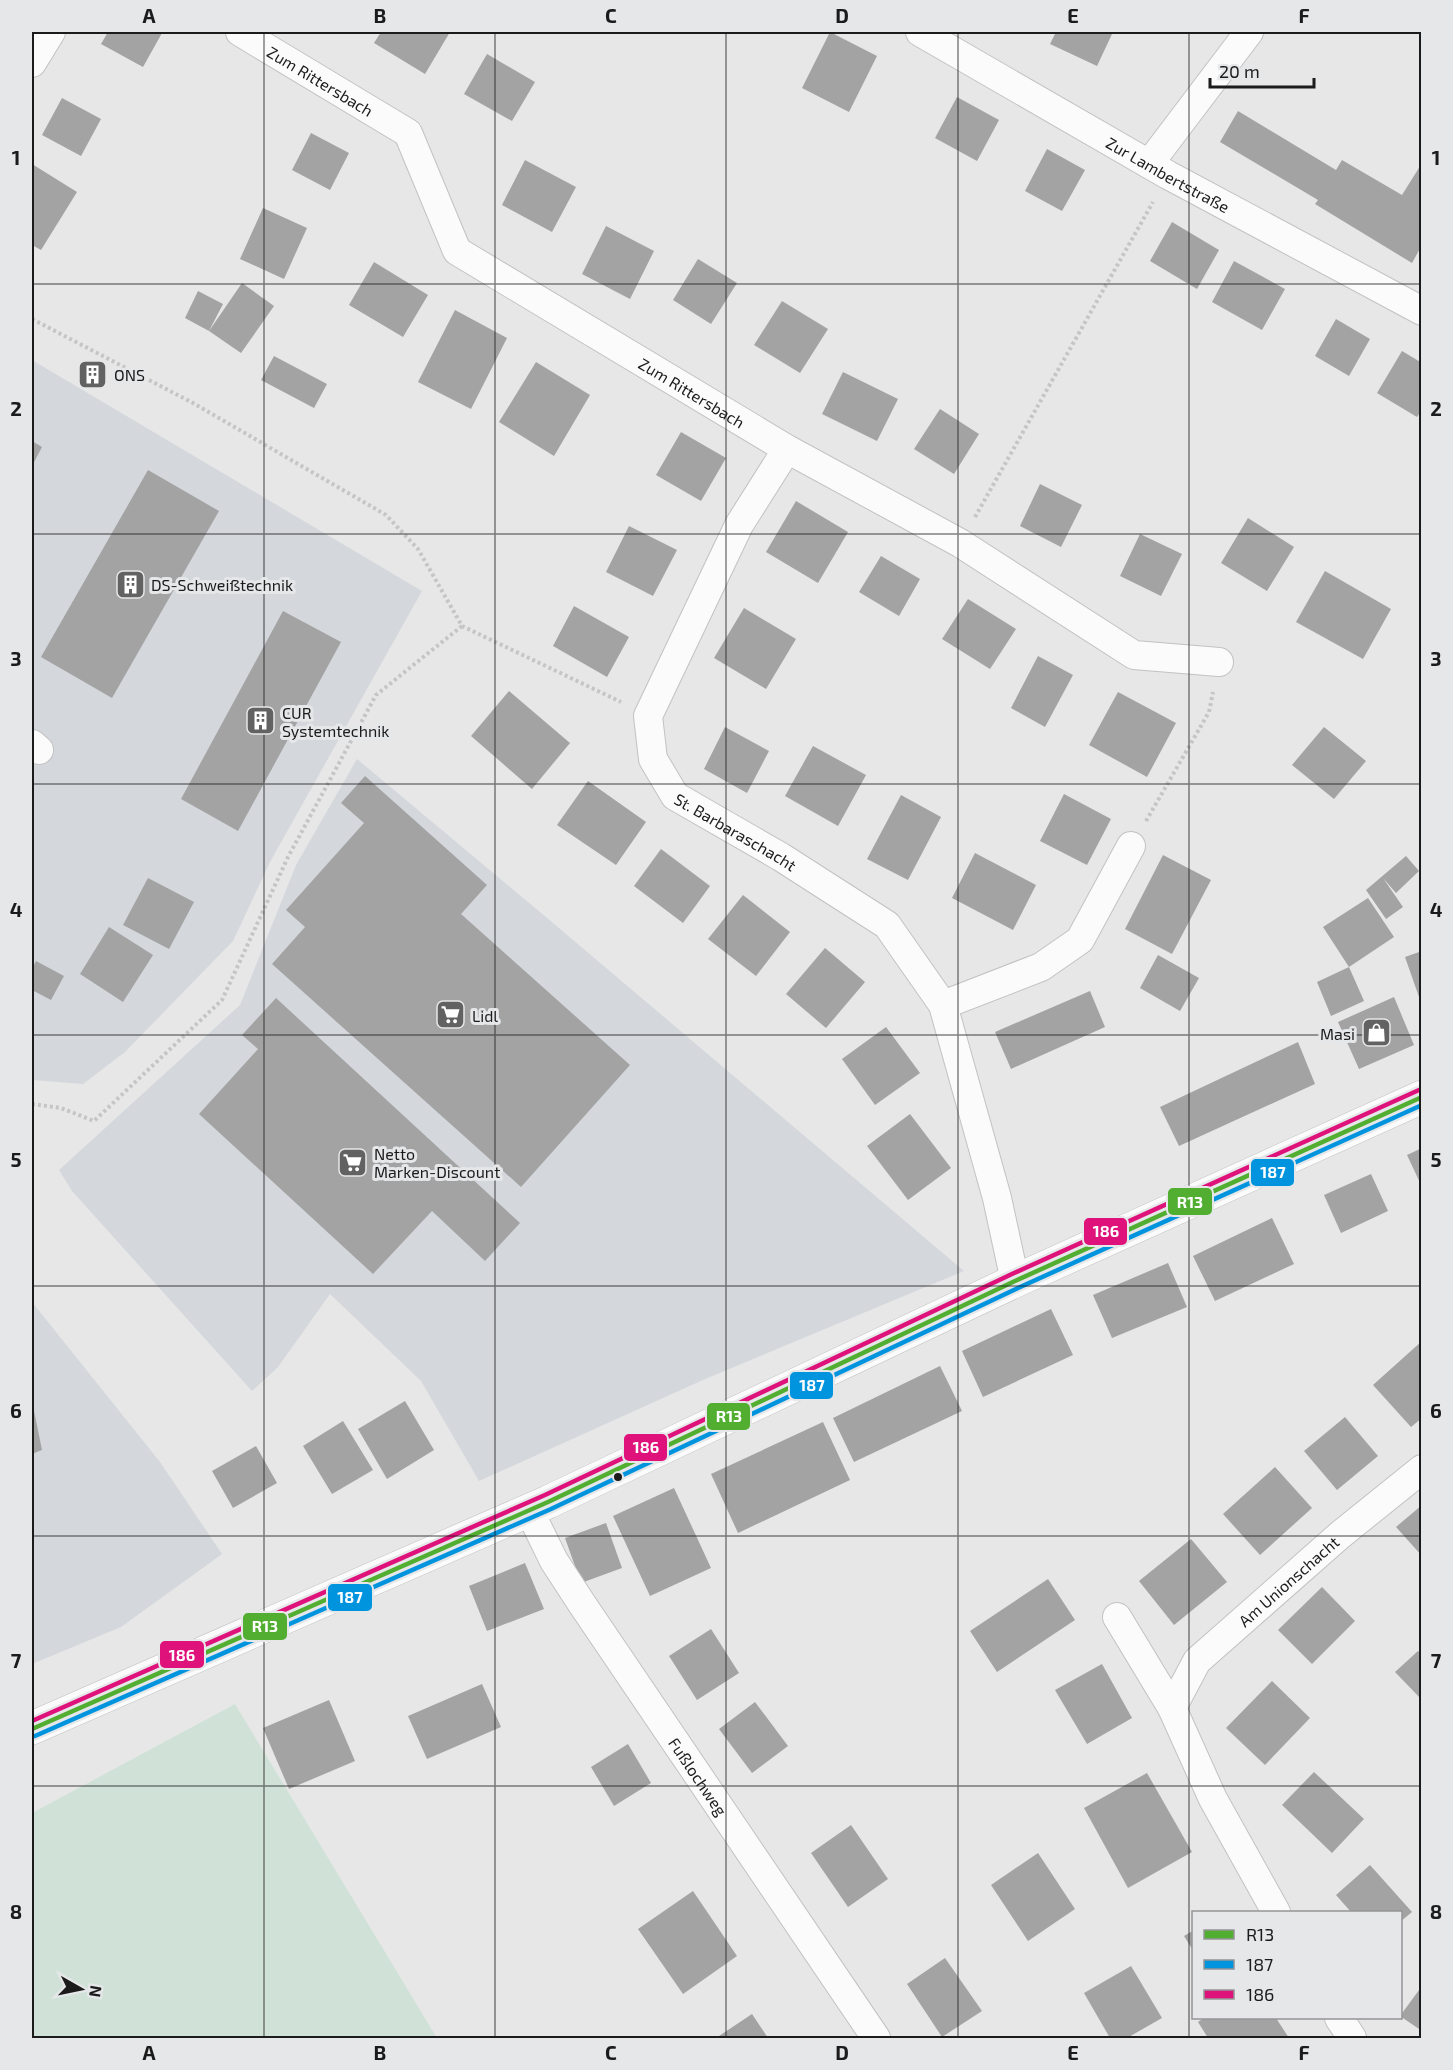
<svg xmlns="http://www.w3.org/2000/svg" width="1453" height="2070" viewBox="0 0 1453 2070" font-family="'Exo 2',sans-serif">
  <rect width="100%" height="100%" fill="#e7e7e8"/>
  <!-- built -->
  <g fill="#d4d7db">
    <polygon points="32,360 422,591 270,862 233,941 125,1052 83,1084 32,1080"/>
    <polygon points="357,759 540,912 964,1271 703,1380 479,1481 421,1381 330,1294 278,1367 252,1391 72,1191 59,1170 240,1005 296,865"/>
    <polygon points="32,1302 160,1462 222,1554 121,1627 32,1664"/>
  </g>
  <!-- green -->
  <polygon fill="#d0e2d8" points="235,1704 437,2038 32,2038 32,1813"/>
  <!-- building -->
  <g fill="#a3a3a4">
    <polygon points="108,32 159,32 162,33 143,67 101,44"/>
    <polygon points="381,32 450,32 425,74 374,43"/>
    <polygon points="830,32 877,56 849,112 802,88"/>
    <polygon points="1056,32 1113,32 1097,66 1050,44"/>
    <polygon points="487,54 535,82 512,121 464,94"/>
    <polygon points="957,97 999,120 977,161 935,138"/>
    <polygon points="62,98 101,119 81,156 42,135"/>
    <polygon points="1238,111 1336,170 1342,160 1402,195 1422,163 1422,245 1412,263 1315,204 1318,200 1220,142"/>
    <polygon points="311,133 349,153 330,190 292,170"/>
    <polygon points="1047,149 1085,170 1062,211 1025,191"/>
    <polygon points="525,160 576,187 552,232 502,205"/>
    <polygon points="32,164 77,192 41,250 32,245"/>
    <polygon points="263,208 307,228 284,279 240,259"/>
    <polygon points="1172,222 1219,250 1197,289 1150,261"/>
    <polygon points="606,226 654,251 630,299 582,274"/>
    <polygon points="698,259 737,283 711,324 673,300"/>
    <polygon points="1234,261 1285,289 1262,330 1212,302"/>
    <polygon points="374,262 428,295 403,337 349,305"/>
    <polygon points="242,283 274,306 241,353 209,331"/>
    <polygon points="198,291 223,304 209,331 185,318"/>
    <polygon points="782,301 828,329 800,373 754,345"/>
    <polygon points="455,310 507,338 471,409 418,382"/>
    <polygon points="1336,319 1370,339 1349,376 1315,356"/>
    <polygon points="1402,351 1422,363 1422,410 1417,417 1377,393"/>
    <polygon points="274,356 327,384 314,408 261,380"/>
    <polygon points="536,362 590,395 554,456 499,422"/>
    <polygon points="87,365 103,373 98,383 82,375"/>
    <polygon points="843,372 898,399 877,441 822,414"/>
    <polygon points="940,409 979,434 954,474 914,449"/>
    <polygon points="681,432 726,458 701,501 656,475"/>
    <polygon points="32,441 42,447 32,466"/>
    <polygon points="148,470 219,511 112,698 41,657"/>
    <polygon points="1040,484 1082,505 1061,547 1020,526"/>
    <polygon points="796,501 848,532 818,583 766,552"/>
    <polygon points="1248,518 1294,547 1267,591 1221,563"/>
    <polygon points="629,526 677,550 653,596 606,572"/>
    <polygon points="1140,534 1182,554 1161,596 1120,576"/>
    <polygon points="881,556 920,579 899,616 859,592"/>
    <polygon points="1325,571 1391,609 1363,659 1296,622"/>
    <polygon points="968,599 1016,629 990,669 942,639"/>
    <polygon points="574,606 629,637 607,677 553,646"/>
    <polygon points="744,608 796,639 766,689 714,658"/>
    <polygon points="283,611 341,642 238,831 181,799"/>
    <polygon points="1038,656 1073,675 1045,727 1011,708"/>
    <polygon points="509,691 570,743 532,789 471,736"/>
    <polygon points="1118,692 1176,723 1147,777 1089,745"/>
    <polygon points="725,727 769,751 747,793 704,769"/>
    <polygon points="1324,727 1366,761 1334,799 1292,765"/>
    <polygon points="813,746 866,775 838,826 785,796"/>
    <polygon points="365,776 487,885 461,914 630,1065 521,1187 272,964 305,927 286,910 364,823 341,803"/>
    <polygon points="588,781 646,822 616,865 557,825"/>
    <polygon points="1064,794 1111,819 1087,865 1040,841"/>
    <polygon points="901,795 941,817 908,880 867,859"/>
    <polygon points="661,849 710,886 683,923 634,886"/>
    <polygon points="975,853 1036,885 1013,930 952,898"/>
    <polygon points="1163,855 1211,880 1172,954 1125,929"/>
    <polygon points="1406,856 1419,871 1396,893 1383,878 1403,907 1386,919 1366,890"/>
    <polygon points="148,878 194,902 169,949 123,925"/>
    <polygon points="743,895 790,932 756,976 708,939"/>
    <polygon points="1368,898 1394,937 1349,967 1323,927"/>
    <polygon points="109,927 153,955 123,1002 80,974"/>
    <polygon points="825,948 865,982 826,1028 786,994"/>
    <polygon points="1422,951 1422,996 1419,997 1405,957"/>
    <polygon points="1158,955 1199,978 1180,1011 1140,988"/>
    <polygon points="36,961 64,976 51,1000 32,990 32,969"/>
    <polygon points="1349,967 1364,1001 1331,1016 1317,982"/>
    <polygon points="1090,991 1105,1027 1011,1069 995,1032"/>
    <polygon points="1394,997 1414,1045 1359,1069 1338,1022"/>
    <polygon points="276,998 520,1223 485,1261 432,1211 373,1274 199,1114 258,1049 242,1035"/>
    <polygon points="886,1027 920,1073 875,1105 842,1059"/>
    <polygon points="1298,1042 1315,1084 1179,1146 1160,1107"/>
    <polygon points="910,1114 951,1168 908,1200 867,1146"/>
    <polygon points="1422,1148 1422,1187 1407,1155"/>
    <polygon points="1371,1174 1388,1211 1341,1233 1324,1195"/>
    <polygon points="1272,1218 1294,1264 1215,1301 1193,1256"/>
    <polygon points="1168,1263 1187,1307 1112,1338 1093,1295"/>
    <polygon points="1051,1309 1073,1355 983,1397 962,1351"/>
    <polygon points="1422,1341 1422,1418 1411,1427 1373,1385"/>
    <polygon points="940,1366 962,1411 854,1462 833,1418"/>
    <polygon points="32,1401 42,1450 32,1454"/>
    <polygon points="405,1401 434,1450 387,1479 358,1429"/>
    <polygon points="1345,1417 1378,1456 1337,1490 1304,1451"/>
    <polygon points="343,1421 373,1470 332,1494 303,1446"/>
    <polygon points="823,1422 850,1480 738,1533 711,1474"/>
    <polygon points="256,1446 277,1483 233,1508 212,1471"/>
    <polygon points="1275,1467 1312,1508 1260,1555 1223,1514"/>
    <polygon points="674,1488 711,1568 650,1596 613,1516"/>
    <polygon points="1422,1505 1422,1556 1396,1527"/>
    <polygon points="606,1523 622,1568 581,1583 565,1538"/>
    <polygon points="1191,1539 1227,1582 1174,1625 1139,1581"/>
    <polygon points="525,1563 544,1609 487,1631 469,1586"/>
    <polygon points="1048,1579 1075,1620 997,1672 970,1631"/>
    <polygon points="1322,1587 1355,1621 1312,1664 1278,1630"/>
    <polygon points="711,1629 739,1673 697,1700 669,1656"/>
    <polygon points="1418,1651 1422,1655 1422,1700 1395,1672"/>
    <polygon points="1102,1664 1132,1718 1087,1744 1055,1690"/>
    <polygon points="1272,1681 1310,1718 1265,1765 1226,1728"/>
    <polygon points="482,1684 501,1727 427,1759 408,1716"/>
    <polygon points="329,1700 355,1761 289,1789 263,1728"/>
    <polygon points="755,1702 788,1746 752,1773 719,1729"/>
    <polygon points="628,1744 651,1783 614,1806 591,1767"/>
    <polygon points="1314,1772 1364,1819 1332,1853 1282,1805"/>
    <polygon points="1147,1773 1192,1852 1128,1888 1084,1808"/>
    <polygon points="851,1825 888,1879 848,1907 811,1853"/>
    <polygon points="1038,1853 1075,1909 1028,1941 991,1885"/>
    <polygon points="1370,1865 1412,1912 1400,1922 1400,1912 1351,1912 1336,1895"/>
    <polygon points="693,1891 737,1956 683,1994 638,1929"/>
    <polygon points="1194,1930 1194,1952 1184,1936"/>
    <polygon points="945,1958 982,2011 942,2037 907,1984"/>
    <polygon points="1131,1966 1162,2018 1127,2038 1110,2038 1084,1993"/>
    <polygon points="1422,1986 1422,2031 1400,2016"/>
    <polygon points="752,2014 768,2038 716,2038"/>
    <polygon points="1204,2018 1276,2018 1289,2038 1208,2038 1198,2022"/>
  </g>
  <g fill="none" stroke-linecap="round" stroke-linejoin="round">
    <defs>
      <g id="minor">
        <path id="s1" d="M240 32 408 133 457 251 787 449 960 543 1134 655 1219 662"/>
        <path id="s2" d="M920 32 1168 175 1422 311"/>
        <polyline points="32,63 51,32"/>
        <polyline points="1149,164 1249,32"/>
        <path id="s3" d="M787 449 739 525 648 716 653 759 675 796 781 857 887 925 943 1005 997 1198 1015 1281"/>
        <polyline points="32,744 39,750"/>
        <polyline points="943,1005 1041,967 1080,940 1131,846"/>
        <path id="s4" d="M529 1510 554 1561 582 1604 876 2038"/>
        <polyline points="1117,1617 1172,1708"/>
        <path id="s5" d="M1276 1912 1213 1799 1172 1708 1197 1661 1340 1535 1422 1469"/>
        <polyline points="1339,2018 1352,2038"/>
      </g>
      <polyline id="tertiary" points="32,1728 548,1502 1015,1281 1422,1097"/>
    </defs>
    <!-- minor casing -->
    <use href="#minor" stroke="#c2c2c3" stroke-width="30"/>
    <!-- tertiary casing -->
    <use href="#tertiary" stroke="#c2c2c3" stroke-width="34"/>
    <!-- path -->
    <g stroke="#c5c5c6" stroke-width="4" stroke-dasharray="3 3" stroke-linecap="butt">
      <polyline points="32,319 193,403 386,515 418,549 462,626 621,702"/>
      <polyline points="975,517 1153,202"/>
      <polyline points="1146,821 1209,712 1213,692"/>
      <polyline points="32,1104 61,1108 94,1121 222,1000 288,857 376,695 462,626"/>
    </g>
    <!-- minor -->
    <use href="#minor" stroke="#fbfbfc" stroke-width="28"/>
    <!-- tertiary -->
    <use href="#tertiary" stroke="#fbfbfc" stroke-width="33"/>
    <defs>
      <polyline id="bus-1" points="32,1729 548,1502 1015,1281 1422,1097"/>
      <polyline id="bus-2" points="35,1736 551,1509 1018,1288 1422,1105"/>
      <polyline id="bus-3" points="32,1721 545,1495 1012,1274 1419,1090"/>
    </defs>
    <!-- bus-1 casing -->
    <use href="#bus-1" stroke="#e6e7e9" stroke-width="9"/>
    <!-- bus-2 casing -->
    <use href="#bus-2" stroke="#e6e7e9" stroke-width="9"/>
    <!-- bus-3 casing -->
    <use href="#bus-3" stroke="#e6e7e9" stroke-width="9"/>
    <!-- bus-1 -->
    <use href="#bus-1" stroke="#51ae31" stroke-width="4.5"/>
    <!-- bus-2 -->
    <use href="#bus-2" stroke="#0094de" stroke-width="4.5"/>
    <!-- bus-3 -->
    <use href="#bus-3" stroke="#de127a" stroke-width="4.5"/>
  </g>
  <!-- grid -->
  <path fill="none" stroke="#1b1b1c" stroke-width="1.5" stroke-opacity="0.55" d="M264 32V2038M495 32V2038M726 32V2038M958 32V2038M1189 32V2038M32 284H1422M32 534H1422M32 784H1422M32 1035H1422M32 1286H1422M32 1536H1422M32 1786H1422"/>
  <!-- icons -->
  <defs>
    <symbol id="building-square" viewBox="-11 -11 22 22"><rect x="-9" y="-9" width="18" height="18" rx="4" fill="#626263" stroke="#e6e7e9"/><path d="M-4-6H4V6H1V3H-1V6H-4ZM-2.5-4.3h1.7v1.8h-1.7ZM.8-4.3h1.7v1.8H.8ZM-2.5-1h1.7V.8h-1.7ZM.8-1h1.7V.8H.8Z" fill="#fff"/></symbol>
    <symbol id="supermarket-square" viewBox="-11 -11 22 22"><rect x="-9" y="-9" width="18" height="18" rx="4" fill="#626263" stroke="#e6e7e9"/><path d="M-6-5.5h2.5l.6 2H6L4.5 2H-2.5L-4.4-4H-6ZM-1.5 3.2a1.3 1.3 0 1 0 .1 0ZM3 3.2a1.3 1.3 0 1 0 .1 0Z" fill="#fff"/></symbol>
    <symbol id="shop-square" viewBox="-11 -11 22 22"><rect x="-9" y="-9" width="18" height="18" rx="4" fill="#626263" stroke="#e6e7e9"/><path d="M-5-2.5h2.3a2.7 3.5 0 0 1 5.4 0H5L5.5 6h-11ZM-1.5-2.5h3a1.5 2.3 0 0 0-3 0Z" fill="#fff"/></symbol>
  </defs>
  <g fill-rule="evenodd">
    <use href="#building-square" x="76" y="358" width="33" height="33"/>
    <use href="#building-square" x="114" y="568" width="33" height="33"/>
    <use href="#building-square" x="244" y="704" width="33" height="33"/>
    <use href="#supermarket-square" x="434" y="998" width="33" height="33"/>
    <use href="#shop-square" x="1360" y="1016" width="33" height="33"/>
    <use href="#supermarket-square" x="336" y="1146" width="33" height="33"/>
  </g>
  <!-- markers -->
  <circle fill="#1b1b1c" stroke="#e6e7e9" stroke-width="2" cx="618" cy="1477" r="5"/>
  <g text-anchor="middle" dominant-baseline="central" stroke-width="6" stroke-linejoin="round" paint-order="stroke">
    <!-- street labels -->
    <g font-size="16" fill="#1b1b1c" stroke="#e6e7e9">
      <text stroke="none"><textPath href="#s1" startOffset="94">Zum Rittersbach</textPath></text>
      <text stroke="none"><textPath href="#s2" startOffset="286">Zur Lambertstraße</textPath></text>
      <text stroke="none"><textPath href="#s1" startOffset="598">Zum Rittersbach</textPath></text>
      <text stroke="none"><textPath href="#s3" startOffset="458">St. Barbaraschacht</textPath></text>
      <text stroke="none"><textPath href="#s5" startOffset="404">Am Unionschacht</textPath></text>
      <text stroke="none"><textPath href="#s4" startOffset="316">Fußlochweg</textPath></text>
    </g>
    <!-- poi labels -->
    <g font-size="16" fill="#1b1b1c" stroke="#e6e7e9" text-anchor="start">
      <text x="114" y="374">ONS</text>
      <text x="151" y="584">DS-Schweißtechnik</text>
      <text x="282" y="712">CUR<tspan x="282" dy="18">Systemtechnik</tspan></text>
      <text x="472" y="1015">Lidl</text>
      <text x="1355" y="1033" text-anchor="end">Masi</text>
      <text x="374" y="1153">Netto<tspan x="374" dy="18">Marken-Discount</tspan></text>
    </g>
  </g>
  <g stroke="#e6e7e9" stroke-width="2">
    <rect x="1250" y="1158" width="45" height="29" rx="6" fill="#0094de"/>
    <rect x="1167" y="1187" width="46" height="29" rx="6" fill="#51ae31"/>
    <rect x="1083" y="1217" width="45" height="29" rx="6" fill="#de127a"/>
    <rect x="789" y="1371" width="45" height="29" rx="6" fill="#0094de"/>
    <rect x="706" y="1402" width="45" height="29" rx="6" fill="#51ae31"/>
    <rect x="623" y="1433" width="45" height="29" rx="6" fill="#de127a"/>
    <rect x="327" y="1583" width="46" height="29" rx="6" fill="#0094de"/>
    <rect x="242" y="1612" width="46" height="29" rx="6" fill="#51ae31"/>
    <rect x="159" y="1640" width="46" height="29" rx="6" fill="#de127a"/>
  </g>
  <g font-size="16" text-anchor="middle" font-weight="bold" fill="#fff">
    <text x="1273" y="1178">187</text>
    <text x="1190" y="1208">R13</text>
    <text x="1106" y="1237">186</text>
    <text x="812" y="1391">187</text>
    <text x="729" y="1422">R13</text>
    <text x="646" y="1453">186</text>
    <text x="350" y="1603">187</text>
    <text x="265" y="1632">R13</text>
    <text x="182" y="1661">186</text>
  </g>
  <!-- border -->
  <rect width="1453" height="2070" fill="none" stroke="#e6e7e9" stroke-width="66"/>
  <!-- legend -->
  <rect x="1192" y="1911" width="210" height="108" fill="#e6e7e9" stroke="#959597" stroke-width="1.5"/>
  <rect x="1204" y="1930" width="30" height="9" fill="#51ae31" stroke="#959597" stroke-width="1.5"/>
  <text x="1246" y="1941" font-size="18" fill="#1b1b1c">R13</text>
  <rect x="1204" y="1960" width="30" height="9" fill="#0094de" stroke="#959597" stroke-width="1.5"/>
  <text x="1246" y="1971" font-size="18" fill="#1b1b1c">187</text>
  <rect x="1204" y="1990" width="30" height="9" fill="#de127a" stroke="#959597" stroke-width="1.5"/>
  <text x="1246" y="2001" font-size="18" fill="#1b1b1c">186</text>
  <!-- north arrow -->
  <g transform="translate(81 1989) rotate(99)" stroke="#e6e7e9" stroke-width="4.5" paint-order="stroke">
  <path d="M0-4.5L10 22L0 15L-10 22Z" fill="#1b1b1c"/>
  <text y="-9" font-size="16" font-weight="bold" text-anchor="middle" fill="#1b1b1c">N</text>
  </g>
  <!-- scale -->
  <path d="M1210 78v9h104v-9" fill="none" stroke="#1b1b1c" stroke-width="3"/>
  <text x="1219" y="78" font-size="18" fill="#1b1b1c" stroke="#e6e7e9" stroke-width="4.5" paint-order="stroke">20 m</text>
  <rect x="33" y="33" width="1387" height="2004" fill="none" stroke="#1b1b1c" stroke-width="2"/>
  <g font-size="20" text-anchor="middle" font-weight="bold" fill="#1b1b1c">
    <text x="149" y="23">A</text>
    <text x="380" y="23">B</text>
    <text x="611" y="23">C</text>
    <text x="842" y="23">D</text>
    <text x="1073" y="23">E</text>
    <text x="1304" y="23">F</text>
    <text x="16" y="165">1</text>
    <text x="1436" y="165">1</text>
    <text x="16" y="416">2</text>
    <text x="1436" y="416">2</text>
    <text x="16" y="666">3</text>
    <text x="1436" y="666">3</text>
    <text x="16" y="917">4</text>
    <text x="1436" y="917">4</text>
    <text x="16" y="1167">5</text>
    <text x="1436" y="1167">5</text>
    <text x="16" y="1418">6</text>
    <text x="1436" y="1418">6</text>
    <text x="16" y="1668">7</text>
    <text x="1436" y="1668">7</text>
    <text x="16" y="1919">8</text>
    <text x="1436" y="1919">8</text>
    <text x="149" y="2060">A</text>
    <text x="380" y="2060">B</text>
    <text x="611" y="2060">C</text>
    <text x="842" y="2060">D</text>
    <text x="1073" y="2060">E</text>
    <text x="1304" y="2060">F</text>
  </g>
</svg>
